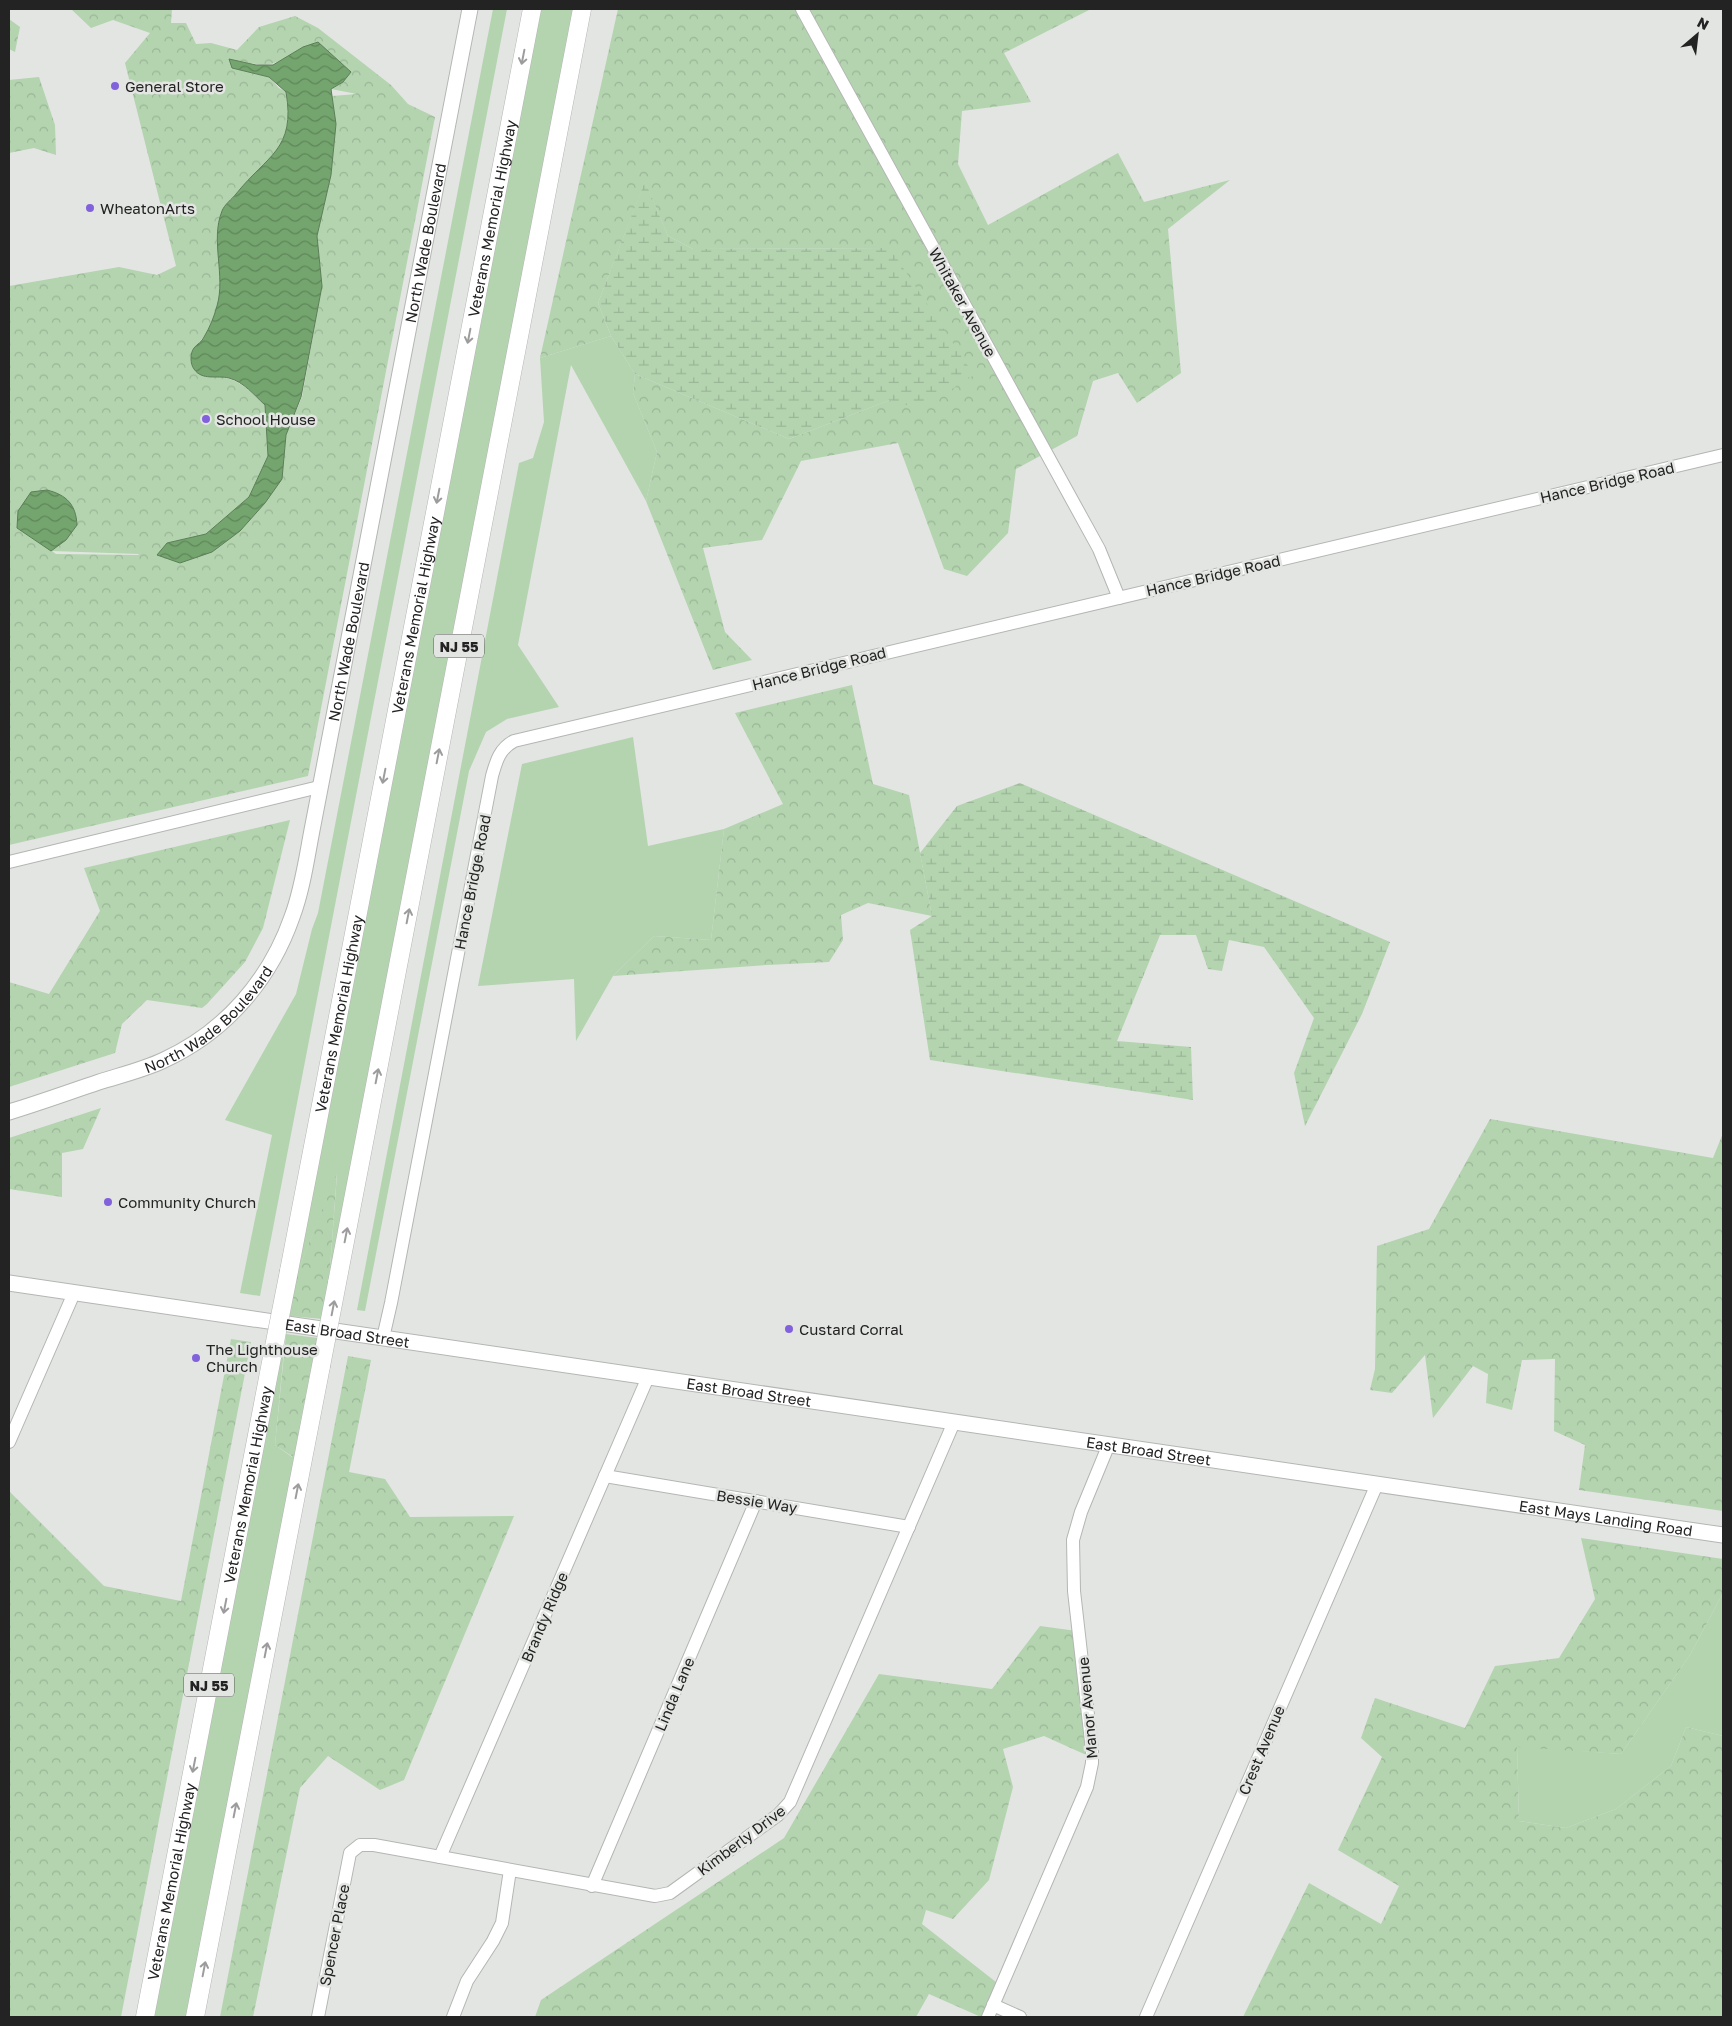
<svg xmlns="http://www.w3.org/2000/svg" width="1732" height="2026" viewBox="0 0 1732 2026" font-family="'Golos Text',sans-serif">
  <defs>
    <pattern id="forest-crowns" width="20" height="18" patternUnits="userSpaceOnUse" patternTransform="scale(1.25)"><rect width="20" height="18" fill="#b3d4af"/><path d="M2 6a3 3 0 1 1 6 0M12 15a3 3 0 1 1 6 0" fill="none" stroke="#9ab696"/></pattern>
    <pattern id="wetland-marsh" width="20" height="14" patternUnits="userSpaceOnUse" patternTransform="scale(1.25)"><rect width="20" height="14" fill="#b3d4af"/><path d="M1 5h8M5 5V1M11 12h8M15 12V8" fill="none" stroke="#9ab696"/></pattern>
    <pattern id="water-waves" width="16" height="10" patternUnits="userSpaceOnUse" patternTransform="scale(1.25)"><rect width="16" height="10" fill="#74a56e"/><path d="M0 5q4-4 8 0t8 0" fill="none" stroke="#5f865a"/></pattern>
  </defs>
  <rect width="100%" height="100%" fill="#e3e5e2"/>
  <!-- grass -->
  <g fill="#b3d4af">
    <polygon points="493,9 507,9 260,1296 240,1293 272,1135 225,1120 296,994 312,929 318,913"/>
    <polygon points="539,9 574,9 329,1282 337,1174 297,1273"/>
    <polygon points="611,336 635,374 633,393 657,452 646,501 571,365 518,645 559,707 507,719 486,732 469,771 365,1311 357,1310 519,463 533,458 544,422 540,358"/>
    <polygon points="633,737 648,846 724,829 711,940 654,936 613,976 576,1041 574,979 478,986 522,764"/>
    <polygon points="284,1350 275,1445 292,1457 313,1364 190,2017 151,2017 279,1353"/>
    <polygon points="1723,1593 1723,1736 1686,1727 1671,1766 1616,1809 1566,1828 1519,1821 1517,1746 1621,1754 1690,1655"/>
  </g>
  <!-- forest -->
  <g fill="url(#forest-crowns)" fill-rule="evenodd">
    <path d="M71 9H172L171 23H186L196 44 211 43 237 50 259 27 295 16 318 28 391 85 408 104 435 117 308 776 9 845V286L119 267 157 275 176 266 125 63 150 33 113 20 91 28ZM303 47 343 82 331 89 357 94 332 96 336 124 331 175 317 236 322 286 302 397 286 435 282 479 180 563 167 543 206 534 249 497 268 456 265 405C246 387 234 374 206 377L194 348C208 335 220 311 221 291 222 265 212 237 222 212 224 206 231 199 236 194 268 154 295 151 286 92L279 88 269 77 232 68 229 60C269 65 267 71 303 47ZM52 551 138 554 139 555 56 554Z"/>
    <polygon points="618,9 1091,9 1004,53 1031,102 962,111 958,164 988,225 1118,153 1144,202 1230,180 1168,229 1181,373 1137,403 1118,373 1093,381 1077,436 1016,469 1008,533 967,576 944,569 898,443 801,461 762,540 703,548 725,632 752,660 713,670 646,501 657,452 633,393 635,374 789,439 890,400 890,248 693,249 668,236 645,182 598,303 611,336 540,358"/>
    <polygon points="9,19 20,27 15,52 9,49"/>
    <polygon points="39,77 55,125 56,155 34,148 9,153 9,80"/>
    <polygon points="852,685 873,784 909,795 932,916 868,903 841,915 843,940 829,962 767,965 613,976 654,936 711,940 724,829 783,804 735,713"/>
    <polygon points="290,820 263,928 245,962 207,1004 202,1008 147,1000 122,1024 115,1053 9,1087 9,982 49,994 100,911 84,868"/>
    <polygon points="101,1108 83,1149 62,1153 62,1197 9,1189 9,1138"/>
    <polygon points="1490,1119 1713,1158 1723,1133 1723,1511 1579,1490 1585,1445 1554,1431 1555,1359 1522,1360 1512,1410 1486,1403 1488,1374 1473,1366 1433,1418 1425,1355 1392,1393 1370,1390 1375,1369 1377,1246 1429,1229"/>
    <polygon points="337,1172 329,1282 323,1319 289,1316 297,1273"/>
    <polygon points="286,1334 318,1338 293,1457 275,1445"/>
    <polygon points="231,1339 251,1342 121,2017 9,2017 9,1491 104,1586 181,1601"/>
    <polygon points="348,1356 371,1360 349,1472 385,1479 410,1517 514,1516 404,1780 380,1790 328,1756 300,1788 253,2017 220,2017"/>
    <polygon points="1581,1538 1723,1559 1723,1593 1690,1655 1621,1754 1517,1747 1519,1821 1566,1828 1616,1809 1671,1766 1686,1727 1723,1736 1723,2017 1243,2017 1309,1883 1381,1924 1399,1886 1338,1850 1382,1757 1361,1738 1375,1698 1465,1728 1495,1666 1559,1658 1595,1599"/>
    <polygon points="1040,1626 1084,1632 1093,1758 1044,1736 1003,1749 1013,1787 989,1880 953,1919 926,1910 922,1924 1001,1986 987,2017 981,2017 929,1994 916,2017 535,2017 541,2000 784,1838 879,1674 992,1689"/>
  </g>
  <!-- wetland -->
  <g fill="url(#wetland-marsh)">
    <polygon points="645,181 668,236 693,249 890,248 974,375 920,409 890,400 789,439 635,374 611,336 598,303"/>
    <polygon points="1020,783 1390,942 1362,1014 1305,1126 1294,1073 1314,1018 1264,947 1229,940 1222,971 1208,969 1196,935 1160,935 1117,1041 1191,1047 1193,1100 930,1060 910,930 932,916 920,853 957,806"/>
  </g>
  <!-- water -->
  <g fill="url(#water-waves)" stroke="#5b7e57">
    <path d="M318 42 351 72 343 82 331 89 336 124 331 175 317 236 322 286 301 397 286 435 282 479 265 503 240 531 212 552 180 563 157 555 167 543 206 534 249 497 268 456 265 405C254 395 244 382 229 378 217 375 202 381 194 369 190 364 190 353 194 348 197 344 202 342 204 337 210 327 214 317 217 306 226 275 210 241 222 211 224 205 232 199 236 194 267 155 296 150 286 92L269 77 232 68 229 59 256 65H273L303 47Z"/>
    <path d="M47 490C67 495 76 505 77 525L66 540 51 551 17 528 18 511 31 492Z"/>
  </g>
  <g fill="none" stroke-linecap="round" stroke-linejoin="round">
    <defs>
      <g id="minor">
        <polyline points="802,9 1099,549 1119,598"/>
        <polyline points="9,862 319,787"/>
        <path d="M383 1338 391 1303 492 776C496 762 499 749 514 741L1723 455"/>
        <polyline points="9,1442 74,1293"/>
        <polyline points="605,1476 909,1527"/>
        <polyline points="440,1857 648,1377"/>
        <polyline points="592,1886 756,1501"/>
        <polyline points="993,2005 1020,2017"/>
        <polyline points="318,2017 350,1853 360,1845 374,1845 655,1896 670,1893 778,1815 790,1802 954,1422"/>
        <polyline points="453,2017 467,1981 493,1941 502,1923 510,1870"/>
        <polyline points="988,2017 1087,1787 1092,1763 1092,1750 1074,1591 1073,1540 1081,1512 1109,1444"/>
        <polyline points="1146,2017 1377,1484"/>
      </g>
      <g id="major">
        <path id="s1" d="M9 1112C39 1103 69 1092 99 1082 121 1075 143 1070 164 1060 225 1032 270 980 292 917 303 888 307 855 313 825L470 9"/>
        <path id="s2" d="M9 1283 1723 1535"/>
      </g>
      <g id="highway">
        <path id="s3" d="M289 1271 532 9"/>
        <polyline points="337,1283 582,9"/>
        <path id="s4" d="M145 2017 273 1352"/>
        <polyline points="195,2017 321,1366"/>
      </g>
    </defs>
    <!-- minor casing -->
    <use href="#minor" stroke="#b3b6b3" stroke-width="14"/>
    <!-- major casing -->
    <use href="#major" stroke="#b3b6b3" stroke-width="17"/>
    <!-- highway casing -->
    <use href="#highway" stroke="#b3b6b3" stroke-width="19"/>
    <!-- minor -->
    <use href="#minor" stroke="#fff" stroke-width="12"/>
    <!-- major -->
    <use href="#major" stroke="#fff" stroke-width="15"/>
    <!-- highway -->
    <use href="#highway" stroke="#fff" stroke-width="18"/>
    <defs>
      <g id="highway-bridge">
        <polyline points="273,1352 289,1271"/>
        <polyline points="321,1366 337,1283"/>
      </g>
    </defs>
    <!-- highway-bridge casing -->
    <use href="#highway-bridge" stroke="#b3b6b3" stroke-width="19" stroke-linecap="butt"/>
    <!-- highway-bridge -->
    <use href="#highway-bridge" stroke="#fff" stroke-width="18"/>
  </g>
  <!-- one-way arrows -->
  <defs><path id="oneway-shaft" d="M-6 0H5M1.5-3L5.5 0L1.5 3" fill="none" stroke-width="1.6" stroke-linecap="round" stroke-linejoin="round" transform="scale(1.25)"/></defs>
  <g stroke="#9c9c9c">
    <use href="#oneway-shaft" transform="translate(523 57) rotate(101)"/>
    <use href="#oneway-shaft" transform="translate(469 336) rotate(101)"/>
    <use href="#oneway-shaft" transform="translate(438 496) rotate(101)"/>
    <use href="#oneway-shaft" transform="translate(438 756) rotate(-79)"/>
    <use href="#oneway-shaft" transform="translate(384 776) rotate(101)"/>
    <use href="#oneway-shaft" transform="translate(408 916) rotate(-79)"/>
    <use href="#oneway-shaft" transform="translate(377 1076) rotate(-79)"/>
    <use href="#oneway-shaft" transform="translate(346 1235) rotate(-79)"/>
    <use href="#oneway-shaft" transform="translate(333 1308) rotate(-79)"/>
    <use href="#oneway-shaft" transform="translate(297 1491) rotate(-79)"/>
    <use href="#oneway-shaft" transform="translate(225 1606) rotate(101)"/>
    <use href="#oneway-shaft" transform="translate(266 1650) rotate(-79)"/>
    <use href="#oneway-shaft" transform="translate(194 1765) rotate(101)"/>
    <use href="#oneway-shaft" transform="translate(235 1810) rotate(-79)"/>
    <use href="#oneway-shaft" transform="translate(204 1969) rotate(-79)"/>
  </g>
  <!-- markers -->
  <g fill="#8161dc" stroke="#e3e5e2" stroke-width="2">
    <circle cx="115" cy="86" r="5"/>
    <circle cx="90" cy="208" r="5"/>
    <circle cx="206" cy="419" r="5"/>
    <circle cx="108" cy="1202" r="5"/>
    <circle cx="789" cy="1329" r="5"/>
    <circle cx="196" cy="1358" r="5"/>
  </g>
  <g text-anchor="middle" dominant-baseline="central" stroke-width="5" stroke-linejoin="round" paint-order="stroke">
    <!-- shield labels -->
    <g fill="#e3e5e2" stroke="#5c5d5c" stroke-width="1">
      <rect x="434" y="634.5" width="50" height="23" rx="4"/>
      <rect x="184" y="1673.5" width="50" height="23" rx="4"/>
    </g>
    <g font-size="14" font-weight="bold" fill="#222322">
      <text x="459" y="646">NJ 55</text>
      <text x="209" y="1685">NJ 55</text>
    </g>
    <!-- poi labels -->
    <g font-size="15" fill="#222322" stroke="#e3e5e2" text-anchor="start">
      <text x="125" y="86">General Store</text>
      <text x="100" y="208">WheatonArts</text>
      <text x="216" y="419">School House</text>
      <text x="118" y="1202">Community Church</text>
      <text x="799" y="1329">Custard Corral</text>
      <text x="206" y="1349">The Lighthouse<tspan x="206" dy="17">Church</tspan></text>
    </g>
    <!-- street labels -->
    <g font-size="15" fill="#222322" stroke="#e3e5e2">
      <text stroke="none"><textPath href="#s3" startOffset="1072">Veterans Memorial Highway</textPath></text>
      <text stroke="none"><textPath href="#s1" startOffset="1048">North Wade Boulevard</textPath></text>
      <text transform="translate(963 302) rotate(61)">Whitaker Avenue</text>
      <text transform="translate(1607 482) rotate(-13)">Hance Bridge Road</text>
      <text transform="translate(1213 575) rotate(-13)">Hance Bridge Road</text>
      <text stroke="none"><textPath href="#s3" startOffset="668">Veterans Memorial Highway</textPath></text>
      <text stroke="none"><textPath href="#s1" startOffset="642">North Wade Boulevard</textPath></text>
      <text transform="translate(819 668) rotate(-14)">Hance Bridge Road</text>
      <text transform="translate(472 882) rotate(-79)">Hance Bridge Road</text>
      <text stroke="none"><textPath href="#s3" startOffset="262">Veterans Memorial Highway</textPath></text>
      <text stroke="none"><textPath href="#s1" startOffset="224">North Wade Boulevard</textPath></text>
      <text stroke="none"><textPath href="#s2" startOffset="342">East Broad Street</textPath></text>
      <text stroke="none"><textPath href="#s2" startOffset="748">East Broad Street</textPath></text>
      <text stroke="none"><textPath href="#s2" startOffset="1152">East Broad Street</textPath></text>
      <text stroke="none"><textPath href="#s4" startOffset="542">Veterans Memorial Highway</textPath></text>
      <text transform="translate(757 1501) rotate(9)">Bessie Way</text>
      <text stroke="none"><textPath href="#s2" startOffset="1614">East Mays Landing Road</textPath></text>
      <text transform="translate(544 1617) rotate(-67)">Brandy Ridge</text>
      <text transform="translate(674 1694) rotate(-67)">Linda Lane</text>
      <text transform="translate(1087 1708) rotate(-95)">Manor Avenue</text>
      <text transform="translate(1261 1750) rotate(-67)">Crest Avenue</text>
      <text transform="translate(741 1840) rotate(-37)">Kimberly Drive</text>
      <text stroke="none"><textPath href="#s4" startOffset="138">Veterans Memorial Highway</textPath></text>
      <text transform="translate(334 1935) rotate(-79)">Spencer Place</text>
    </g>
  </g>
  <!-- border -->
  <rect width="1732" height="2026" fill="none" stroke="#222322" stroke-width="20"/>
  <!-- north arrow -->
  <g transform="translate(1697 35) rotate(28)" stroke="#e3e5e2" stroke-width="4" paint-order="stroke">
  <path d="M0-4L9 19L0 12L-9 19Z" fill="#222322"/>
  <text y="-8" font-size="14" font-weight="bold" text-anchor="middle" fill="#222322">N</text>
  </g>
</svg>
